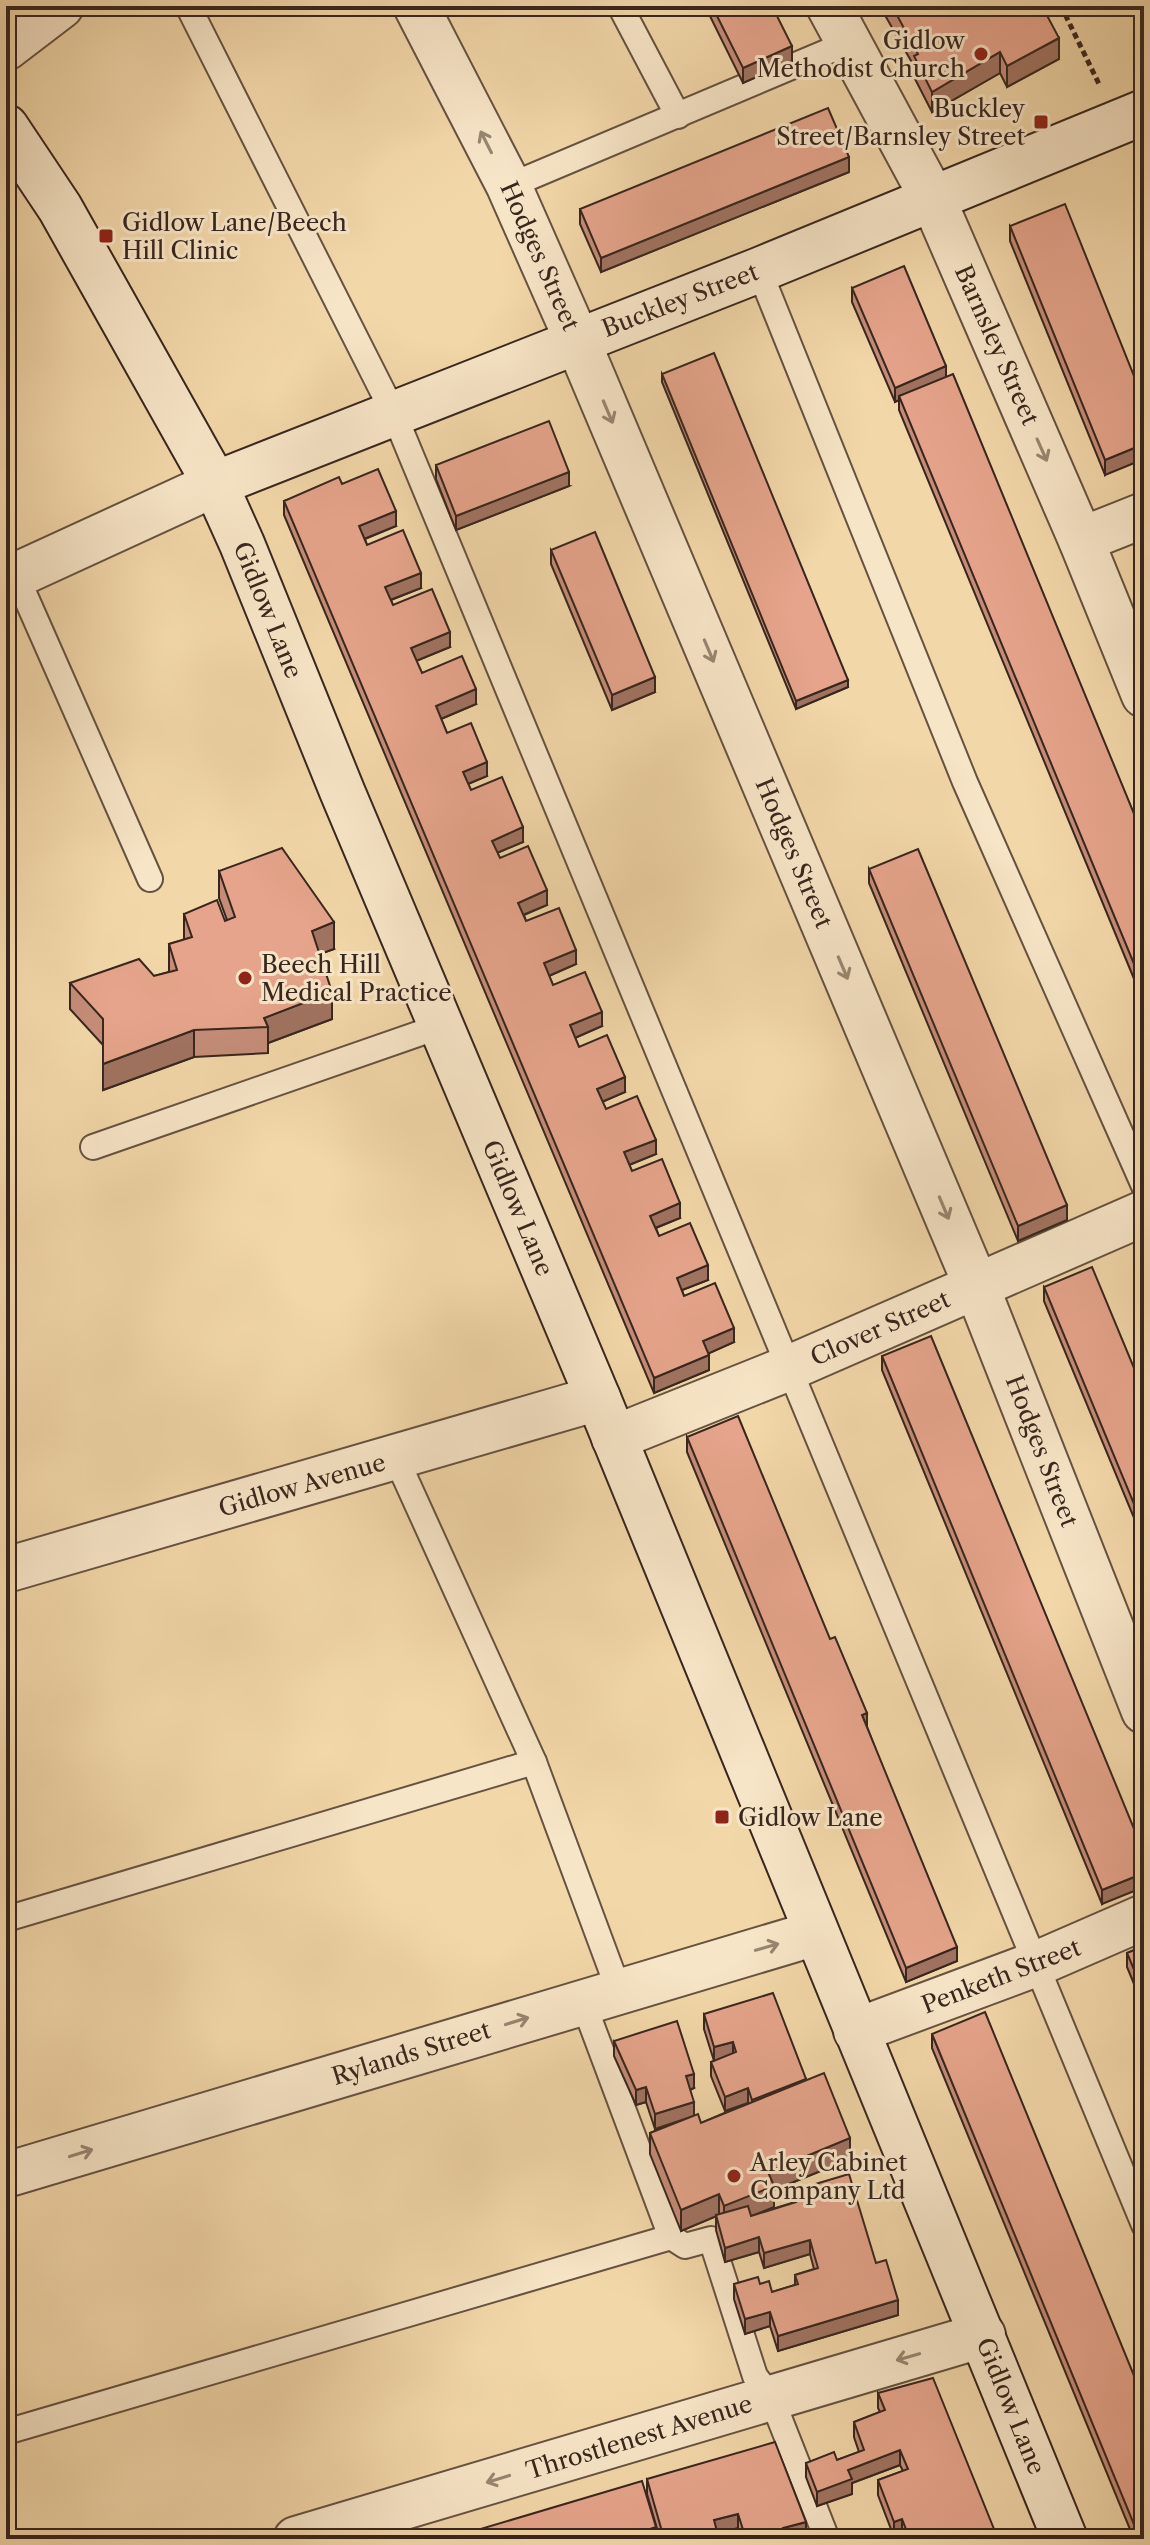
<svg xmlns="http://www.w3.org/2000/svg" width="1150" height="2545" viewBox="0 0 1150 2545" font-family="'Libre Caslon Text',serif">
  <rect width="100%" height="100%" fill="#f2d7a9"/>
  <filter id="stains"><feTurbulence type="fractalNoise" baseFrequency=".0025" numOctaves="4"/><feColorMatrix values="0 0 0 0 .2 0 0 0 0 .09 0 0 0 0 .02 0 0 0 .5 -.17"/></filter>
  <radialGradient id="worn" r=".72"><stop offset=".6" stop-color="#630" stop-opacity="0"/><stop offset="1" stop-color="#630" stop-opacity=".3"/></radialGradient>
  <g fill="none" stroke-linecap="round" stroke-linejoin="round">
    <defs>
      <g id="lane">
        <polyline points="188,6 394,414 1144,2225"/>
        <polyline points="620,6 678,116"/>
        <polyline points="509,186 848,43"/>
        <polyline points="759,270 965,782 1144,1186"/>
        <polyline points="12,566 150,879"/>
        <polyline points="93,1147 441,1026"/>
        <polyline points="396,1458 534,1762"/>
        <polyline points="6,1919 534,1762 619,1991"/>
        <polyline points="583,2002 671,2237 685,2246 711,2239 755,2376 771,2397 827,2539"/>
        <polyline points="6,2432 671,2237"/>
      </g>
      <g id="street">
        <polyline points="416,6 509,186 577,340 976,1285 1144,1711"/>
        <polyline points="829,6 933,199 1081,540 1144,695"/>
        <polyline points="6,48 61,6"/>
        <polyline points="1081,540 1144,515"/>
        <polyline points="6,580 215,484"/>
        <polyline points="614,1438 789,1368 1144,1213"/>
        <polyline points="6,1570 598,1398"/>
        <polyline points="856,2031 1036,1964 1144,1917"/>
        <polyline points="6,2175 816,1933"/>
        <polyline points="296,2539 983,2335"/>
      </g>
      <g id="secondary">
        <polyline points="6,127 60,208 215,484 242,544 342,791 598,1398 1065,2539"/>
        <polyline points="215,484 759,270 1144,112"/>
      </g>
    </defs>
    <!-- lane casing -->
    <use href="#lane" stroke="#665241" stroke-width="28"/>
    <!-- street casing -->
    <use href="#street" stroke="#665241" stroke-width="48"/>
    <!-- secondary casing -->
    <use href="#secondary" stroke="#38261e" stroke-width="48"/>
    <!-- path -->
    <polyline stroke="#38261e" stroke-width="5" stroke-dasharray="6 4" stroke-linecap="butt" points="1061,6 1099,84"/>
    <!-- lane -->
    <use href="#lane" stroke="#f7e5c7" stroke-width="24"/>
    <!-- street -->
    <use href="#street" stroke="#f7e5c7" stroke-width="44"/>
    <!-- secondary -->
    <use href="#secondary" stroke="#f7e5c7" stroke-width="44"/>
  </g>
  <!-- wall -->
  <g fill="#c58d78" stroke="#38261e" stroke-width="2">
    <polygon points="705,6 772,6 792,61 743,83"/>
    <polygon points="886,6 1042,6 1059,59 1007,87 1000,73 932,112 914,77 914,66 886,17"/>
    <polygon points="849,172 601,272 580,224 580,209"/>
    <polygon points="1010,226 1144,401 1105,475 1010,241"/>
    <polygon points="852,288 946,376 1144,838 1144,1003 899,410 899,400 895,402 852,302"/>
    <polygon points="662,374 848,687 796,709 662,382"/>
    <polygon points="436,465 569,486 456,530 436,479"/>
    <polygon points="342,484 396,526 365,539 367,545 421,588 391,600 393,605 450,647 416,661 422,673 476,704 441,719 447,733 487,776 468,784 471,790 523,842 497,853 500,858 547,905 524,915 526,921 576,964 549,976 553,985 602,1026 575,1038 579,1047 625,1092 602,1102 606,1109 656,1154 629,1165 632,1171 680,1218 656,1228 659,1236 708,1280 682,1290 684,1296 734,1342 709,1353 709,1370 654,1393 284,515 284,501"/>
    <polygon points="551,550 655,692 612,710 551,564"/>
    <polygon points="869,869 1067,1220 1018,1241 869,883"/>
    <polygon points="219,871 334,949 319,954 332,1019 268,1043 268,1053 194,1057 103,1090 103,1045 70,1009 70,983 154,976 169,972 169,944 184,940 184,914 225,921 227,920 219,898"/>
    <polygon points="1044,1287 1144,1392 1144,1542 1044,1301"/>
    <polygon points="882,1356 1144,1853 1102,1904 882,1370"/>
    <polygon points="687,1437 867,1727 957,1961 906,1982 687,1452"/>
    <polygon points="1144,1946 1144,2008 1127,1967 1127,1953"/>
    <polygon points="704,2014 806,2080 850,2159 774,2190 774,2207 755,2214 792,2203 792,2191 876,2263 898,2315 778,2351 770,2326 745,2334 734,2299 734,2284 760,2284 772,2292 795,2285 795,2275 814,2269 810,2254 764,2268 759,2252 725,2262 716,2230 716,2216 681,2231 650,2154 650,2133 680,2121 655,2129 646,2102 636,2105 614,2056 614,2041 694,2088 690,2090 694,2115 701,2123 748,2103 725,2111 711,2076 711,2062 714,2061 704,2029"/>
    <polygon points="932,2034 1144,2539 1134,2539 932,2048"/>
    <polygon points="878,2393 998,2539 904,2539 902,2534 894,2537 878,2495 878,2480 903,2471 900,2465 852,2483 852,2494 817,2506 806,2477 806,2463 837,2460 859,2452 854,2437 854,2422 880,2412 878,2408"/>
    <polygon points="647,2479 806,2536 797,2539 742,2539 738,2528 718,2534 719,2539 660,2539 647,2494"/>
  </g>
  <!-- shaded-wall -->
  <g fill="#a07361" stroke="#38261e" stroke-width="2">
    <polygon points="1059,38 1059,59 1007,87 1007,66"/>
    <polygon points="792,46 792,61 743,83 743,68"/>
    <polygon points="1000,52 1000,73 932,112 932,92"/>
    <polygon points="849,157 849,172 601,272 601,258"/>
    <polygon points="946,366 946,381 899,396 899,400 895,402 895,388"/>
    <polygon points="1144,444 1144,459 1105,475 1105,460"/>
    <polygon points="569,472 569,486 456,530 456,516"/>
    <polygon points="396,511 396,526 359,541 359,526"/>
    <polygon points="421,573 421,588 385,602 385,587"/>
    <polygon points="450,632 450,647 411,663 411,648"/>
    <polygon points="655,677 655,692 612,710 612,695"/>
    <polygon points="848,680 848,687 796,709 796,701"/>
    <polygon points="476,689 476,704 436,721 436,706"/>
    <polygon points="487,762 487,776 463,786 463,772"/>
    <polygon points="523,827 523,842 492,855 492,841"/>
    <polygon points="547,890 547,905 518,917 518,903"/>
    <polygon points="334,922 334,949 312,957 312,931"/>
    <polygon points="576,950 576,964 544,978 544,963"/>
    <polygon points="332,992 332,1019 268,1043 268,1027 264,1018"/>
    <polygon points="602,1012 602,1026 570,1040 570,1025"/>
    <polygon points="194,1030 194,1057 103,1090 103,1064"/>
    <polygon points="625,1077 625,1092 597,1104 597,1089"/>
    <polygon points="656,1140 656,1154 624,1167 624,1152"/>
    <polygon points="680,1203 680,1218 650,1230 650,1216"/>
    <polygon points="1067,1205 1067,1220 1018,1241 1018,1226"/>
    <polygon points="708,1265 708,1280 677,1292 677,1278"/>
    <polygon points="734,1328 734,1342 703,1356 703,1341"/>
    <polygon points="709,1355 709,1370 654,1393 654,1378"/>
    <polygon points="867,1713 867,1728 862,1715"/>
    <polygon points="1144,1873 1144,1887 1102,1904 1102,1890"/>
    <polygon points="957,1947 957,1961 906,1982 906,1968"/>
    <polygon points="733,2042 733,2056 714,2062 714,2047"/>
    <polygon points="694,2074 694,2088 686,2091 686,2076"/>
    <polygon points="806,2079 806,2093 752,2114 752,2100"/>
    <polygon points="646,2087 646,2102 636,2105 636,2090"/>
    <polygon points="748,2088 748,2103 725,2111 725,2097"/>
    <polygon points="694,2102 694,2116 655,2129 655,2114"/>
    <polygon points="850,2138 850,2159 774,2190 774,2207 724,2227 724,2206 768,2172"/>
    <polygon points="719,2194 719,2215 681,2231 681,2210"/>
    <polygon points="759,2237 759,2252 725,2262 725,2248"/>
    <polygon points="810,2240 810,2254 764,2268 764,2253"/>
    <polygon points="898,2300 898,2315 778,2351 778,2336"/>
    <polygon points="770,2312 770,2326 745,2334 745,2319"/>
    <polygon points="900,2450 900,2465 852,2483 852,2494 817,2506 817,2492 848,2470"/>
    <polygon points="738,2514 738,2528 714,2535 714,2520"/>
    <polygon points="902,2519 902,2534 894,2537 894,2522"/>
    <polygon points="806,2522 806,2536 797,2539 768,2539 783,2528"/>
    <polygon points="656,2527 656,2539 621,2539"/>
    <polygon points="676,2531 676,2539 663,2539 663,2535"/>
  </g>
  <!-- building -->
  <g fill="#e5a48b" stroke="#38261e" stroke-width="2">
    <polygon points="712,6 772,6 792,46 743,68"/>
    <polygon points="892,6 1042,6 1059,38 1007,66 1000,52 932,92 914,56 918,54"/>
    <polygon points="828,108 849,157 601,258 580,209"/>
    <polygon points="1065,204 1144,401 1144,444 1105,460 1010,226"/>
    <polygon points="904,266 946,366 895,388 852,288"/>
    <polygon points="714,353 848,680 796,701 662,374"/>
    <polygon points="953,374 1144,838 1144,988 899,396"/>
    <polygon points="549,421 569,472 456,516 436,465"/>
    <polygon points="378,469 396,511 359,526 367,545 403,530 421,573 385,587 393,605 432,589 450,632 411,648 422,673 462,656 476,689 436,706 447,733 471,723 487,762 463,772 471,790 502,777 523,827 492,841 500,858 528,846 547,890 518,903 526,921 559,908 576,950 544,963 553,985 585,972 602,1012 570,1025 579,1047 607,1035 625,1077 597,1089 606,1109 637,1096 656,1140 624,1152 632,1171 662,1159 680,1203 650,1216 659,1236 690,1223 708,1265 677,1278 684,1296 715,1283 734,1328 703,1341 709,1355 654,1378 284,501 339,477 342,484"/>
    <polygon points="595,532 655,677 612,695 551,550"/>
    <polygon points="282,848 334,922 312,931 332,992 264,1018 268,1027 194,1030 103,1064 103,1019 70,983 139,959 154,976 177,970 169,944 192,937 184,914 217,900 225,921 235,917 219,871"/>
    <polygon points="918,849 1067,1205 1018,1226 869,869"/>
    <polygon points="1092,1267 1144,1392 1144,1528 1044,1287"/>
    <polygon points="931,1336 1144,1853 1144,1873 1102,1890 882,1356"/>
    <polygon points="738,1416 830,1639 835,1637 867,1713 862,1715 957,1947 906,1968 687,1437"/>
    <polygon points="1144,1946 1144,1993 1127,1953"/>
    <polygon points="773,1993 806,2079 752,2100 748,2088 725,2097 711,2062 736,2052 733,2042 714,2047 704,2014"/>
    <polygon points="985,2012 1144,2400 1144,2539 1140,2539 932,2034"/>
    <polygon points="677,2021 694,2074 686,2076 694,2102 655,2114 646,2087 636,2090 614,2041"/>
    <polygon points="824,2073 850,2138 768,2172 774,2186 724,2206 719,2194 681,2210 650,2133 698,2114 701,2123"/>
    <polygon points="849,2174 876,2263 886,2260 898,2300 778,2336 770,2312 745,2319 734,2284 758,2277 760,2284 769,2281 772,2292 798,2284 795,2275 818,2268 810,2240 764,2253 759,2237 725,2248 716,2215 748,2206 751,2216 796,2202 792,2191"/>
    <polygon points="933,2378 998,2539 903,2539 909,2537 902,2519 894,2522 878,2480 908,2469 900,2450 848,2470 852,2479 817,2492 806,2463 834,2452 837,2460 864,2450 854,2422 885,2410 878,2393"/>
    <polygon points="775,2442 806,2522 783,2528 784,2534 768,2539 746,2539 738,2514 714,2520 719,2539 679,2539 676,2531 663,2535 647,2479"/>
    <polygon points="642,2481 656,2527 621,2539 447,2539"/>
  </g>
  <!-- one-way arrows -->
  <defs><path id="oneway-shaft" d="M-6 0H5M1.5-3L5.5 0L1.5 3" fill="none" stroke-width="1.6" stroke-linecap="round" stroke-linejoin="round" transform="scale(2)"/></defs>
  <g stroke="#988672">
    <use href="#oneway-shaft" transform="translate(486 142) rotate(-117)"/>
    <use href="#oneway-shaft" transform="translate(608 412) rotate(67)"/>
    <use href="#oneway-shaft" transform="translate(1042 450) rotate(66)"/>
    <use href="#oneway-shaft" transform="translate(709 651) rotate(67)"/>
    <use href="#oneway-shaft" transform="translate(843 968) rotate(67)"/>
    <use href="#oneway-shaft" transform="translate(944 1208) rotate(67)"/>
    <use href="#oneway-shaft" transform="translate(767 1947) rotate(-16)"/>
    <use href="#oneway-shaft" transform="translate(517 2021) rotate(-17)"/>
    <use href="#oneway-shaft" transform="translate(81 2153) rotate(-17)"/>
    <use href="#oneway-shaft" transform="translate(908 2357) rotate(164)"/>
    <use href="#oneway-shaft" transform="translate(498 2479) rotate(163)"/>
  </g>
  <!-- markers -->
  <g fill="#8f2418" stroke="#f7e5c7" stroke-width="3">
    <circle cx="981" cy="54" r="8"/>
    <rect x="1033" y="114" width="16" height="16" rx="4"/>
    <rect x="98" y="228" width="16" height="16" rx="4"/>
    <circle cx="245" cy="978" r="8"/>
    <rect x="714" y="1809" width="16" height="16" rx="4"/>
    <circle cx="734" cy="2176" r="8"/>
  </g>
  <g text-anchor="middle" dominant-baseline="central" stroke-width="6" stroke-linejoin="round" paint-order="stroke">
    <!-- poi labels -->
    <g font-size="24" fill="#38261e" stroke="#f7e5c7" text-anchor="start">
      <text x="965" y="40" text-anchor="end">Gidlow<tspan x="965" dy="28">Methodist Church</tspan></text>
      <text x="1025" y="108" text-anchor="end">Buckley<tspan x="1025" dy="28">Street/Barnsley Street</tspan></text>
      <text x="122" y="222">Gidlow Lane/Beech<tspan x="122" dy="28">Hill Clinic</tspan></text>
      <text x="261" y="964">Beech Hill<tspan x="261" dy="28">Medical Practice</tspan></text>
      <text x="738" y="1817">Gidlow Lane</text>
      <text x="750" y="2162">Arley Cabinet<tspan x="750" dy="28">Company Ltd</tspan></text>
    </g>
    <!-- street labels -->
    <g font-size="24" fill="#38261e" stroke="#f7e5c7">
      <text transform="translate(540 256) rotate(66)">Hodges Street</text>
      <text transform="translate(680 300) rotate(-21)">Buckley Street</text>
      <text transform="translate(997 345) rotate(66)">Barnsley Street</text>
      <text transform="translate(268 610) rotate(68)">Gidlow Lane</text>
      <text transform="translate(794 853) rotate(67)">Hodges Street</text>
      <text transform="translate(518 1208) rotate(67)">Gidlow Lane</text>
      <text transform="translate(880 1328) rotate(-24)">Clover Street</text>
      <text transform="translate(1042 1451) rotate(69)">Hodges Street</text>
      <text transform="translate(302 1485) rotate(-16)">Gidlow Avenue</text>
      <text transform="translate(1001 1976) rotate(-21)">Penketh Street</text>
      <text transform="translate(411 2053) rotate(-17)">Rylands Street</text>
      <text transform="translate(1011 2406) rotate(68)">Gidlow Lane</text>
      <text transform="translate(639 2437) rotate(-17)">Throstlenest Avenue</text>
    </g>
  </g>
  <!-- margin -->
  <rect width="1150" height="2545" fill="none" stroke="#f2d7a9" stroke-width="32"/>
  <rect x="8" y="8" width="1134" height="2529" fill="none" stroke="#38261e" stroke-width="4"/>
  <rect x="16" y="16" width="1118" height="2513" fill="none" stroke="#38261e" stroke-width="2"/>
  <rect width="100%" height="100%" filter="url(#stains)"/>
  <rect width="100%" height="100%" fill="url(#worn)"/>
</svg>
